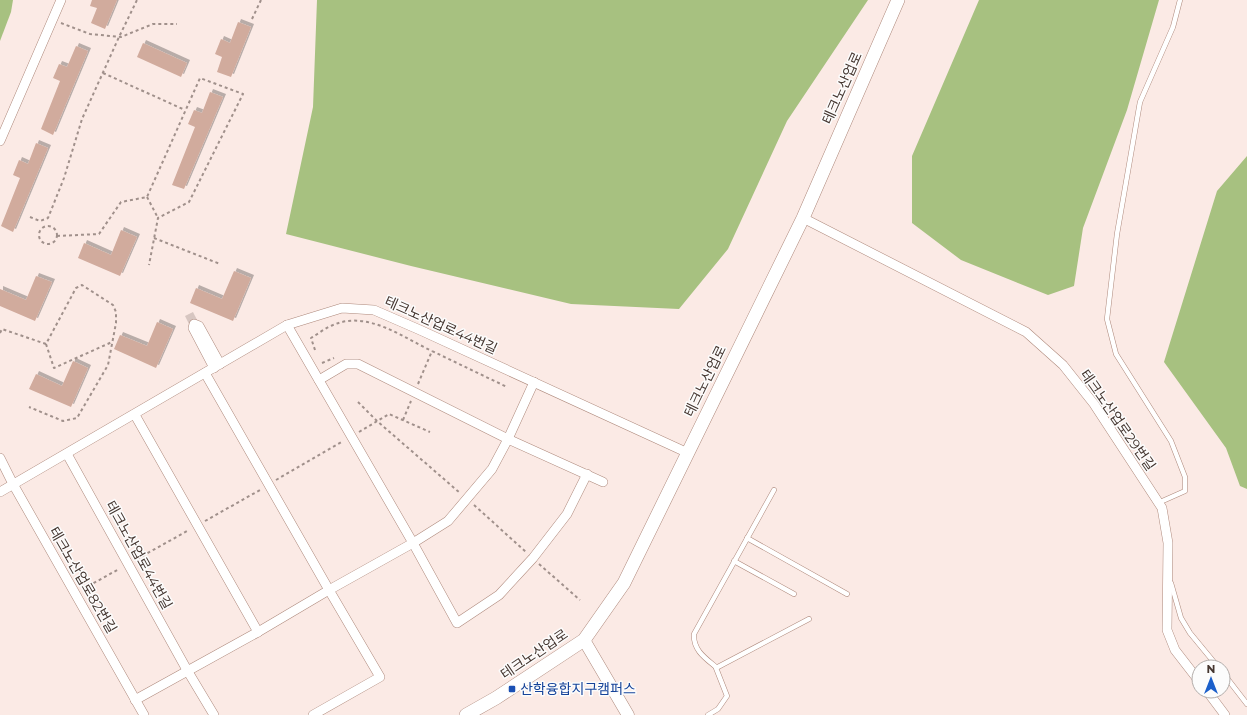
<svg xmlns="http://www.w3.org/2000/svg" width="1247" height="715" viewBox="0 0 1247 715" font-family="Montserrat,'Noto Sans KR',sans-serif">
  <defs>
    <filter id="shadow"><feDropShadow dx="3" dy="-3" stdDeviation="0" flood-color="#0004"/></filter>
  </defs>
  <rect width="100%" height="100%" fill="#fbeae5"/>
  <!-- forest -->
  <g fill="#a7c180">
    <polygon points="0,0 13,0 11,12 0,41"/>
    <polygon points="317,0 868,0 787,121 728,249 679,309 571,304 411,266 286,234 313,107"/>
    <polygon points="979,0 1159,0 1127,110 1083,228 1074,286 1048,295 961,260 912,223 912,156"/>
    <polygon points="1247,156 1247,489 1240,486 1226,448 1164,362 1217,191"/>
  </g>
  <!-- building -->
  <g fill="#d1ab9d" filter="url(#shadow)">
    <polygon points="92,0 117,0 105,29 91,23 97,8 90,6"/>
    <polygon points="238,22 251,27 231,77 217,72 222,57 215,54 221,39 230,43"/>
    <polygon points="143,43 187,63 181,77 137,57"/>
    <polygon points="76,46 88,51 53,135 41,129 60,81 53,78 59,64 67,67"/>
    <polygon points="210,92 223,97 184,189 172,185 195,127 188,124 194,110 202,113"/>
    <polygon points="36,143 48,148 13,232 1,226 20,178 13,175 19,160 28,164"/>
    <polygon points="121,230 137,237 120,276 78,258 84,243 111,255"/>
    <polygon points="234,271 251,278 233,321 190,303 196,288 222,299"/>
    <polygon points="36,276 52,282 35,321 0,306 0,289 26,300"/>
    <polygon points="157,322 173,329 156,368 114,349 120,335 147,346"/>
    <polygon points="73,361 88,368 71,407 29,389 36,374 62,386"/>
  </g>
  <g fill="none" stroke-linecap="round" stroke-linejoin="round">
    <!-- minor-tunnel -->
    <polyline stroke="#d7c6c1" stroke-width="9" stroke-dasharray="9 4.5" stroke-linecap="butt" points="189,314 194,324"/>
    <defs>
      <g id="service">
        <polyline points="1158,503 1185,491 1185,477 1171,441 1116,354 1107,319 1117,234 1140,102 1173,27 1180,0"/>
        <polyline points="747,538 847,594"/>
        <polyline points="734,561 794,594"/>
        <polyline points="1171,583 1181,618 1190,633 1218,667"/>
        <path d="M716 667C705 658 693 650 694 634L774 490"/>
        <polyline points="1223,673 1247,704"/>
        <polyline points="708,715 718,709 727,696 716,668 809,619"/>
      </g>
      <g id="minor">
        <polyline points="0,141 61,0"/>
        <polyline points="803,218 1026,332 1063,365 1094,404 1162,508 1168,543 1167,630 1175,650 1199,681"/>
        <polyline points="287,325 413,543 457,623 499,595 533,558 567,514 587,474"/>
        <polyline points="214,368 193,328 194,324 199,326 220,364"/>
        <polyline points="205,373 329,590 380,677 313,715"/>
        <polyline points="319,380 346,364 358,364 508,439 603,482"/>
        <polyline points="135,415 258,632"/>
        <polyline points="67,454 187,670 214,715"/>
        <polyline points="0,458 13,484 144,715"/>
        <polyline points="0,492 287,325 342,308 374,310 420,330 688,453"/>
        <polyline points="1207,691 1225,715"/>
        <polyline points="135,700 258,632 329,590 413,543 448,521 492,469 508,439 534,382"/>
      </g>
      <polyline id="tertiary" points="584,640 628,715"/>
      <polyline id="secondary" points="466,715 496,698 584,640 624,583 803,218 898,0"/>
    </defs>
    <!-- service casing -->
    <use href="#service" stroke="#ae897c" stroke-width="5.5"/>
    <!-- minor casing -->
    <use href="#minor" stroke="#ae897c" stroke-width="10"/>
    <!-- tertiary casing -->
    <use href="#tertiary" stroke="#ae897c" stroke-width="13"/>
    <!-- secondary casing -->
    <use href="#secondary" stroke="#ae897c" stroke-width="14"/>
    <!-- path -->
    <g stroke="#a0908b" stroke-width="2" stroke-dasharray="3 3" stroke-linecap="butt">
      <polyline points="252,19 261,0"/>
      <polyline points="61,23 90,34 121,37 153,24 177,24"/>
      <polyline points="103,73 185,110"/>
      <polyline points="147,197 158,218"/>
      <polyline points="30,217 40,221 48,218 64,178 82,119 119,37 137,0"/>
      <circle cx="48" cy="235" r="9"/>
      <polyline points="57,236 99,234 121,202 147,197 200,78 243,94 189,202 158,218 149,265"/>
      <polyline points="154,238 220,264"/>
      <polyline points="0,333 2,329 46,344 76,288 82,285 113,305 116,312 116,323 108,365 77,418 63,421 29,407"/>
      <polyline points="46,344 54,368 112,342"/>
      <path d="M315 350 311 338C318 334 325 328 333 325 367 310 402 337 432 351"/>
      <polyline points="322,363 334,358"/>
      <polyline points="418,384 432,351 507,387"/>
      <polyline points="358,402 377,421 460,493"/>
      <polyline points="403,420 411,401"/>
      <polyline points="359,432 389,414 430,432"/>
      <polyline points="276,480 343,441"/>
      <polyline points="474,505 526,552"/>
      <polyline points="205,521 260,490"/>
      <polyline points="137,559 189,530"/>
      <polyline points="539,564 580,600"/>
      <polyline points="83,589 119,569"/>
    </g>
    <!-- service -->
    <use href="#service" stroke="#fff" stroke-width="4.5"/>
    <!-- minor -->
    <use href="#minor" stroke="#fff" stroke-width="9"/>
    <!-- tertiary -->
    <use href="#tertiary" stroke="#fff" stroke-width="12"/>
    <!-- secondary -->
    <use href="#secondary" stroke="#fff" stroke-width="13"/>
  </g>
  <!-- markers -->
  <rect fill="#1a4fb4" stroke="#fcfcfc" stroke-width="1.5" x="508" y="685" width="8" height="8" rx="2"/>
  <g text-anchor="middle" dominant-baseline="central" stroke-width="3" stroke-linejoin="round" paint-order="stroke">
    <!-- street labels -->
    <g font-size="14" fill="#453630" stroke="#fcfcfc">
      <text transform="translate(842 88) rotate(-66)">테크노산업로</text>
      <text transform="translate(441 325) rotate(24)">테크노산업로44번길</text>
      <text transform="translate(705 381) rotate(-64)">테크노산업로</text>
      <text transform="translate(1118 420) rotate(55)">테크노산업로29번길</text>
      <text transform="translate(139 555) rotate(61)">테크노산업로44번길</text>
      <text transform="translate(83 580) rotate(60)">테크노산업로82번길</text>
      <text transform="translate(534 654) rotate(-34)">테크노산업로</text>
    </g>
    <!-- transit labels -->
    <g font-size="14" fill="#164399" stroke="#fcfcfc" text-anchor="start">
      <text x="520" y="689">산학융합지구캠퍼스</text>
    </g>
  </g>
  <!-- north arrow -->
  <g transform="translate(1211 679)"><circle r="19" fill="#fcfcfc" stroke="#b3adaa"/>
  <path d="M0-3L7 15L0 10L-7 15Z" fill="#1b5fca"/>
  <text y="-6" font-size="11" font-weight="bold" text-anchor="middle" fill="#453630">N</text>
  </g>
</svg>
